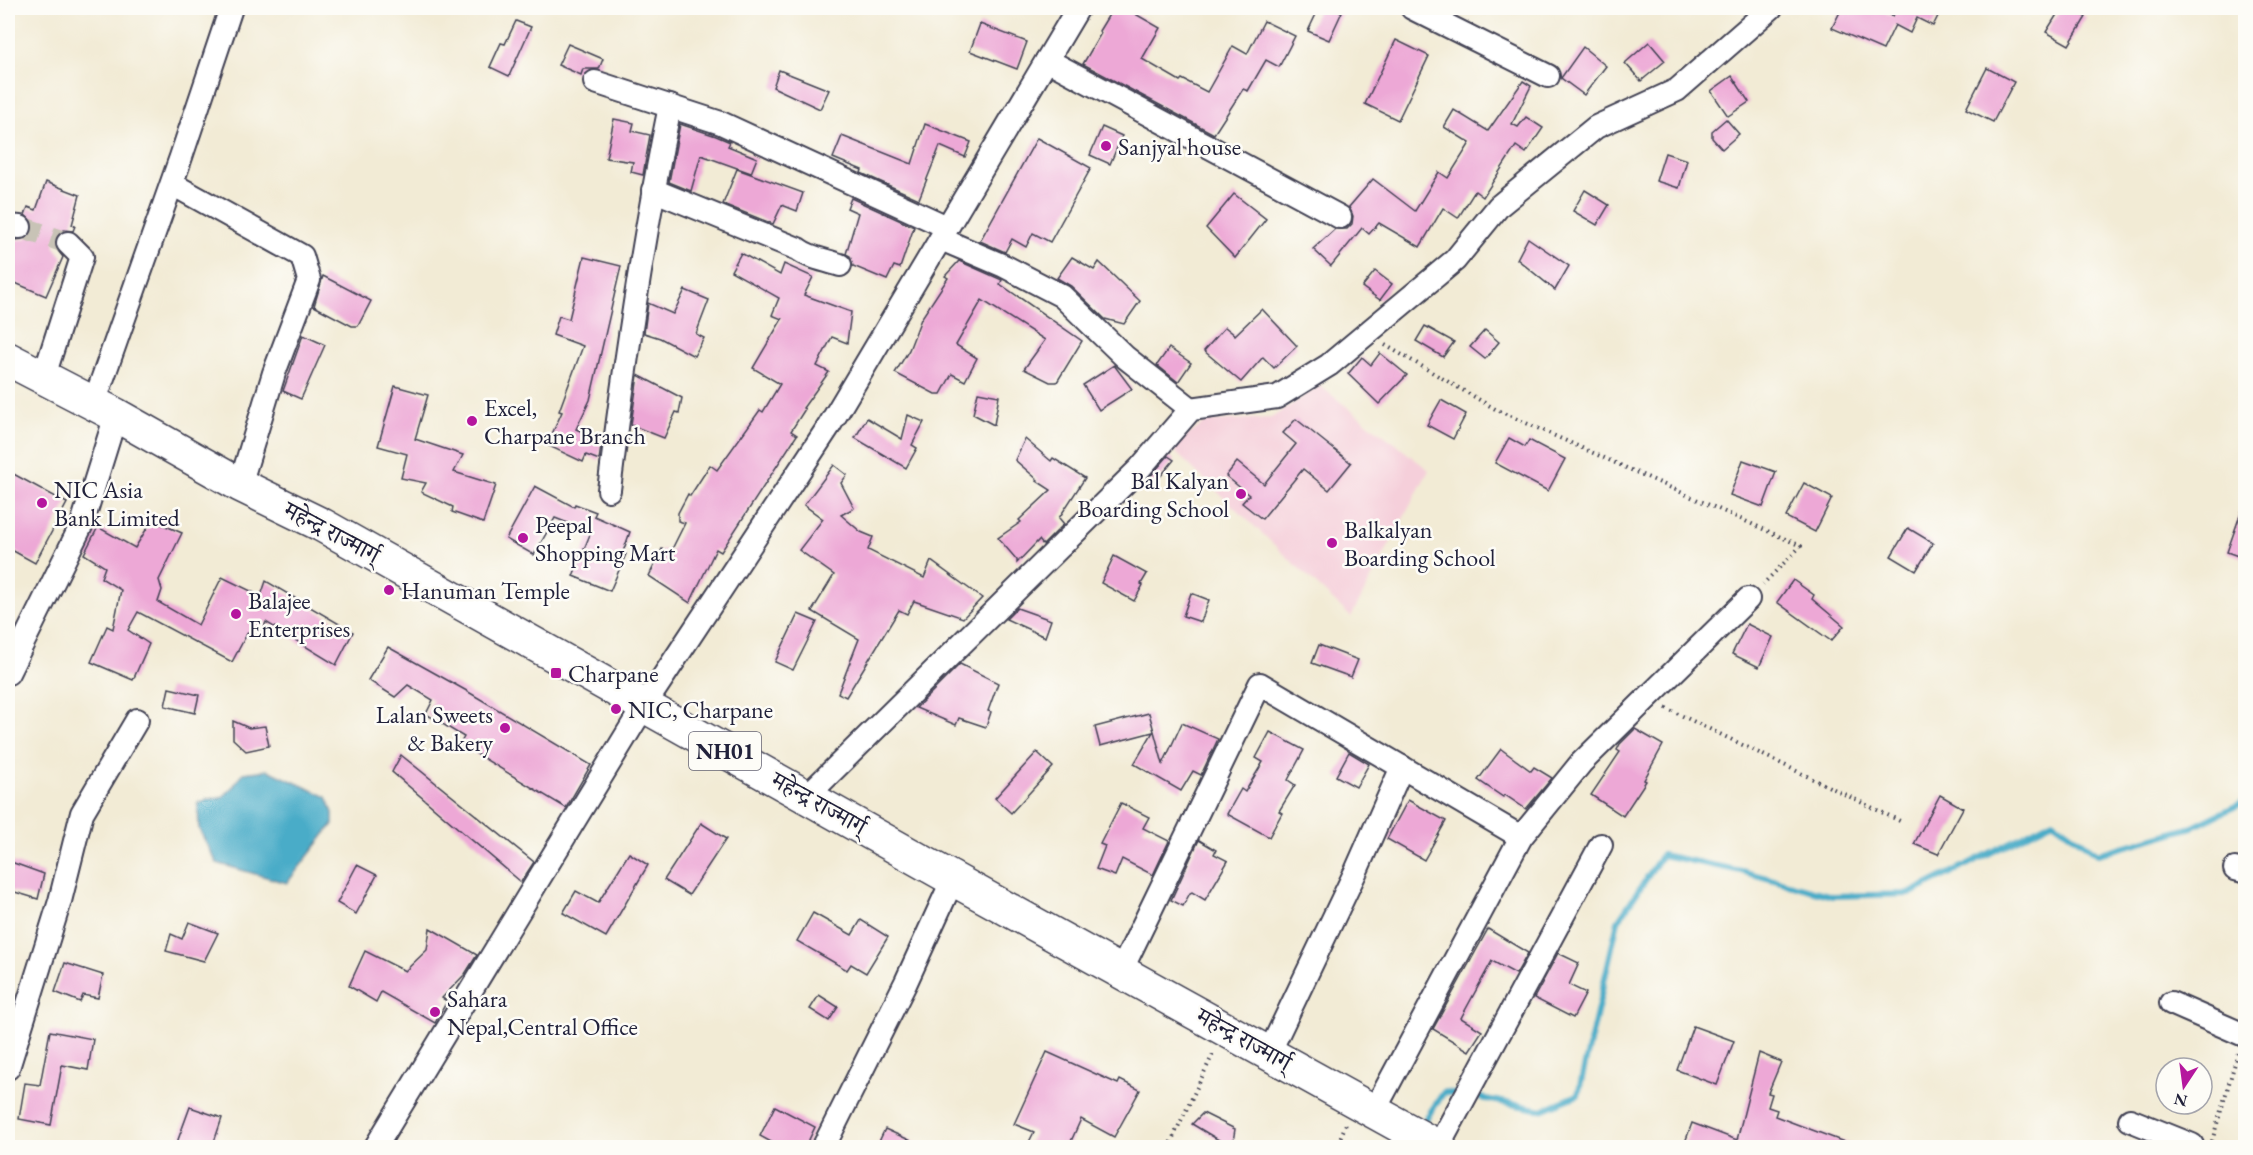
<svg xmlns="http://www.w3.org/2000/svg" width="2253" height="1155" viewBox="0 0 2253 1155" font-family="'EB Garamond','Noto Serif Devanagari',serif">
  <rect width="100%" height="100%" fill="#fdfcf7"/>
  <filter id="ink" filterUnits="userSpaceOnUse"><feTurbulence type="fractalNoise" baseFrequency=".0167" numOctaves="2"/><feDisplacementMap in="SourceGraphic" scale="12" xChannelSelector="R" yChannelSelector="G"/><feConvolveMatrix kernelMatrix="1 2 1 2 8 2 1 2 1" color-interpolation-filters="sRGB"/></filter>
  <filter id="wash" filterUnits="userSpaceOnUse"><feTurbulence type="fractalNoise" baseFrequency=".008" numOctaves="4" result="noise"/><feDisplacementMap in="SourceGraphic" scale="24" xChannelSelector="R" yChannelSelector="G"/><feGaussianBlur stdDeviation="1.35" result="paint"/><feColorMatrix in="noise" values="0 0 0 0 0 0 0 0 0 0 0 0 0 0 0 0 0 1.4 0 .05"/><feComposite in="paint" operator="in"/></filter>
  <g filter="url(#wash)">
    <rect width="100%" height="100%" fill="#f2ebd5"/>
    <!-- built -->
    <polygon fill="#f5cfda" points="1320,386 1429,470 1351,617 1170,447 1208,421 1271,418"/>
    <!-- water -->
    <polygon fill="#49acc8" stroke="#366782" stroke-width="1.5" points="268,770 327,797 333,813 333,824 287,883 217,863 199,829 198,803 211,798 222,798 233,787 243,773"/>
    <g fill="none" stroke-linecap="round" stroke-linejoin="round">
      <!-- stream -->
      <g stroke="#49acc8" stroke-width="6">
        <polyline points="1471,1096 1542,1110 1578,1095 1618,921 1662,855 1741,871 1832,896 1909,894 2053,821 2098,854 2193,827 2246,801"/>
        <polyline points="1421,1126 1444,1092 1461,1095"/>
      </g>
    </g>
    <g id="blocks">
      <!-- building -->
      <g fill="#eda8d6">
        <polygon points="1113,8 1125,8 1160,28 1142,59 1180,81 1182,79 1207,92 1233,46 1247,54 1264,21 1295,36 1279,67 1266,60 1248,91 1243,89 1214,134 1083,64 1101,33 1099,31"/>
        <polygon points="1319,8 1333,8 1342,12 1329,40 1308,31"/>
        <polygon points="1842,8 1875,8 1893,16 1897,8 1942,8 1933,26 1917,18 1910,33 1895,25 1883,50 1832,28"/>
        <polygon points="2061,8 2069,8 2086,17 2069,45 2046,32"/>
        <polygon points="516,21 531,27 509,76 490,67 501,43 505,44"/>
        <polygon points="980,24 1027,42 1017,69 970,51"/>
        <polygon points="1396,40 1429,56 1398,120 1365,104"/>
        <polygon points="1649,42 1665,61 1641,81 1625,63"/>
        <polygon points="568,44 603,59 599,69 583,69 581,75 558,65"/>
        <polygon points="1583,47 1606,66 1584,95 1561,78"/>
        <polygon points="1987,68 2014,82 1993,122 1966,109"/>
        <polygon points="779,70 829,90 820,109 773,87"/>
        <polygon points="1732,76 1749,102 1728,116 1711,91"/>
        <polygon points="1523,81 1531,86 1512,124 1518,127 1526,117 1543,128 1526,153 1516,146 1483,197 1475,191 1458,218 1443,208 1420,247 1379,223 1369,234 1362,228 1331,266 1313,249 1335,229 1347,229 1352,224 1353,216 1349,207 1373,179 1415,211 1439,172 1448,178 1470,143 1444,127 1454,110 1488,131"/>
        <polygon points="614,119 634,123 632,131 650,135 643,175 631,172 633,162 606,158"/>
        <polygon points="1726,119 1739,134 1722,149 1712,138 1712,131"/>
        <polygon points="680,124 716,136 730,142 728,146 757,158 751,173 701,155 691,191 669,182"/>
        <polygon points="925,124 971,142 965,157 940,146 919,199 861,173 862,170 833,158 842,136 912,164"/>
        <polygon points="1102,127 1122,136 1110,164 1090,155"/>
        <polygon points="1037,138 1091,168 1050,242 1033,233 1026,247 1012,239 1005,252 980,241"/>
        <polygon points="1665,153 1687,160 1679,188 1656,181"/>
        <polygon points="737,169 803,193 797,211 782,205 773,224 723,204"/>
        <polygon points="46,182 80,195 72,225 75,226 73,231 64,230 55,239 55,247 63,257 46,296 8,280 8,257 14,240 25,239 31,234 32,222 25,215 28,207 36,210"/>
        <polygon points="1585,190 1609,205 1597,225 1573,211"/>
        <polygon points="1234,194 1266,219 1235,258 1206,228"/>
        <polygon points="851,198 914,227 900,268 894,266 887,280 853,266 850,256 846,254 858,213 847,208"/>
        <polygon points="1528,238 1569,266 1555,290 1517,259"/>
        <polygon points="741,253 780,275 784,264 813,277 804,295 851,312 847,343 832,337 817,366 829,372 803,408 805,409 791,431 797,435 721,552 716,549 690,603 649,576 662,549 670,553 685,523 678,521 678,513 688,494 690,496 710,465 717,470 760,410 763,412 780,384 753,368 782,319 772,315 779,298 731,271"/>
        <polygon points="584,257 621,266 590,400 576,429 602,440 599,460 586,455 583,462 547,445 562,412 559,411 583,346 553,335 559,316 569,319"/>
        <polygon points="1072,257 1094,270 1099,262 1140,301 1124,324 1105,319 1071,286 1057,278"/>
        <polygon points="959,261 1002,280 1000,284 1082,341 1057,382 1050,382 1024,369 1045,340 982,300 956,345 977,358 965,381 952,374 941,394 935,394 895,373 909,350 921,319 948,278 945,276"/>
        <polygon points="1375,271 1392,284 1380,300 1362,287"/>
        <polygon points="323,276 371,301 358,326 352,326 314,306"/>
        <polygon points="685,290 709,300 696,334 704,338 694,356 660,338 644,333 648,303 673,314"/>
        <polygon points="1262,309 1297,346 1274,368 1263,357 1241,382 1204,351 1225,327 1235,335"/>
        <polygon points="1425,326 1454,342 1443,357 1416,341"/>
        <polygon points="1485,330 1499,342 1485,359 1470,347"/>
        <polygon points="303,335 325,345 301,399 283,391"/>
        <polygon points="1169,348 1191,363 1178,382 1157,365"/>
        <polygon points="1380,353 1407,375 1379,404 1348,374 1362,357 1371,365"/>
        <polygon points="1114,365 1132,389 1099,410 1083,385"/>
        <polygon points="638,375 682,398 679,413 676,412 664,438 631,425"/>
        <polygon points="395,386 428,395 415,439 463,455 454,472 496,485 483,523 452,512 453,507 421,492 426,483 401,478 407,454 378,446"/>
        <polygon points="978,392 999,396 994,425 973,414"/>
        <polygon points="1441,400 1466,414 1453,439 1427,425"/>
        <polygon points="908,415 924,422 912,445 917,448 906,468 855,438 867,418 902,439"/>
        <polygon points="1296,419 1351,463 1329,490 1303,469 1262,519 1242,503 1249,495 1226,476 1237,462 1264,484 1296,444 1283,433"/>
        <polygon points="1509,438 1525,447 1529,440 1565,459 1548,491 1495,463"/>
        <polygon points="1025,439 1051,461 1053,458 1085,478 1059,518 1064,524 1043,545 1039,540 1017,563 1017,560 998,538 1021,522 1019,520 1051,490 1037,481 1038,480 1015,460"/>
        <polygon points="1168,456 1174,460 1155,483 1149,478"/>
        <polygon points="1743,460 1776,472 1763,507 1730,495"/>
        <polygon points="834,465 847,475 841,483 854,508 841,515 861,532 873,537 868,550 924,578 931,561 982,598 963,618 914,601 907,614 899,610 846,697 838,693 859,639 812,611 834,575 799,550 823,519 804,505"/>
        <polygon points="8,471 67,503 35,563 8,548"/>
        <polygon points="1804,483 1832,498 1815,532 1786,517"/>
        <polygon points="535,486 574,507 575,504 596,512 594,516 630,532 623,552 626,554 610,591 573,576 591,532 555,518 534,555 506,539"/>
        <polygon points="2243,507 2246,508 2246,559 2227,552"/>
        <polygon points="152,520 182,533 159,580 162,590 158,602 198,625 222,577 261,596 266,581 353,632 336,665 266,622 260,637 248,632 232,662 138,612 128,630 149,644 133,680 91,662 107,626 113,629 121,590 101,578 105,567 84,554 98,527 135,548"/>
        <polygon points="1908,528 1933,543 1916,571 1891,556"/>
        <polygon points="1114,556 1147,574 1141,584 1143,585 1134,601 1101,583"/>
        <polygon points="1793,580 1814,595 1812,599 1844,626 1831,641 1777,602"/>
        <polygon points="1191,593 1209,600 1201,622 1183,616"/>
        <polygon points="1017,608 1051,620 1045,637 1006,619"/>
        <polygon points="798,614 817,622 793,670 775,662"/>
        <polygon points="1747,624 1773,637 1759,667 1732,654"/>
        <polygon points="1319,645 1358,660 1351,677 1312,663"/>
        <polygon points="388,647 465,690 591,765 566,808 460,744 464,737 426,714 433,700 408,685 395,697 368,680"/>
        <polygon points="960,664 998,683 988,711 991,712 986,727 959,718 956,725 916,708"/>
        <polygon points="169,688 199,695 195,713 165,706"/>
        <polygon points="1149,713 1163,764 1182,723 1218,739 1201,775 1193,771 1181,791 1134,764 1153,732 1100,746 1095,727"/>
        <polygon points="233,721 249,728 265,726 269,746 246,751 233,739"/>
        <polygon points="1635,729 1663,745 1644,780 1646,781 1623,816 1591,795 1620,752 1617,750 1620,744"/>
        <polygon points="1270,732 1304,750 1288,780 1295,785 1279,811 1282,813 1269,837 1227,814 1241,789 1245,792 1263,762 1256,758"/>
        <polygon points="1501,749 1531,771 1534,767 1552,778 1526,809 1505,795 1503,797 1478,780"/>
        <polygon points="1037,752 1053,767 1011,813 995,798"/>
        <polygon points="1349,752 1369,764 1356,787 1336,776"/>
        <polygon points="401,755 534,862 521,882 392,772"/>
        <polygon points="1940,795 1963,808 1938,854 1914,844"/>
        <polygon points="1408,800 1446,821 1424,860 1387,839"/>
        <polygon points="1121,803 1149,817 1143,828 1169,841 1153,875 1122,859 1115,876 1096,869 1105,846 1100,844"/>
        <polygon points="701,823 726,839 689,895 664,880"/>
        <polygon points="1199,840 1216,850 1214,854 1228,861 1205,900 1192,892 1190,893 1183,906 1171,900"/>
        <polygon points="629,853 648,865 606,937 563,913 576,891 598,903"/>
        <polygon points="11,862 44,874 38,899 8,890"/>
        <polygon points="357,865 377,875 356,914 337,903"/>
        <polygon points="813,913 852,935 861,920 888,937 866,973 851,964 847,970 797,941"/>
        <polygon points="189,922 218,933 204,961 166,951 171,934 182,939"/>
        <polygon points="430,928 477,955 465,974 442,998 447,1001 435,1023 381,992 376,1002 349,986 365,951 405,971 427,950"/>
        <polygon points="1488,929 1528,953 1516,974 1492,961 1461,1018 1482,1031 1469,1051 1433,1029"/>
        <polygon points="1558,953 1579,963 1569,985 1586,993 1573,1018 1534,998"/>
        <polygon points="65,963 103,975 98,998 83,995 80,1002 55,992"/>
        <polygon points="819,995 838,1007 829,1021 810,1009"/>
        <polygon points="1693,1026 1734,1041 1717,1085 1677,1070"/>
        <polygon points="50,1031 93,1039 88,1070 62,1065 51,1125 19,1119 25,1083 40,1085"/>
        <polygon points="1047,1052 1118,1084 1120,1080 1140,1090 1114,1137 1081,1119 1068,1148 1026,1148 1034,1132 1014,1124"/>
        <polygon points="1759,1053 1781,1062 1768,1093 1772,1094 1768,1107 1777,1110 1775,1116 1855,1146 1855,1148 1683,1148 1692,1123 1737,1140"/>
        <polygon points="775,1106 815,1127 805,1148 782,1148 760,1136"/>
        <polygon points="190,1107 222,1118 212,1148 175,1148"/>
        <polygon points="1203,1113 1235,1129 1232,1148 1192,1124"/>
        <polygon points="885,1129 927,1148 876,1148"/>
      </g>
    </g>
  </g>
  <g filter="url(#ink)">
    <use href="#blocks" fill-opacity="0" stroke="#414052" stroke-width="1.5"/>
    <g fill="none" stroke-linecap="round" stroke-linejoin="round">
      <!-- minor-tunnel -->
      <polyline stroke="#c8c3b6" stroke-width="22" stroke-dasharray="22 11" stroke-linecap="butt" points="20,227 68,243"/>
      <defs>
        <g id="minor">
          <polyline points="1412,8 1548,76"/>
          <polyline points="1047,60 1340,217"/>
          <polyline points="595,82 721,123 947,227"/>
          <polyline points="172,184 302,256 309,280 274,373 240,485"/>
          <path d="M653 190 798 249C809 258 826 260 840 265"/>
          <polyline points="8,226 20,227"/>
          <polyline points="941,239 1004,266 1062,296 1125,357 1191,409"/>
          <polyline points="44,376 82,257 68,243"/>
          <polyline points="94,403 181,157 231,8"/>
          <path d="M609 490C625 361 644 233 670 106"/>
          <polyline points="8,673 82,524 116,415"/>
          <polyline points="807,796 1140,468 1191,409 1277,397 1329,365 1455,260 1499,206 1596,127 1677,90 1771,8"/>
          <polyline points="2235,869 2246,872"/>
          <polyline points="1121,971 1260,684 1521,837"/>
          <polyline points="2171,1003 2244,1035"/>
          <polyline points="1269,1053 1356,871 1402,767"/>
          <polyline points="8,1068 60,901 82,813 137,720"/>
          <polyline points="1374,1111 1521,837 1581,763 1748,599"/>
          <polyline points="2130,1120 2192,1145"/>
          <polyline points="1438,1147 1601,845"/>
          <polyline points="375,1148 644,706 829,426 1078,8"/>
          <polyline points="823,1148 906,982 953,879"/>
        </g>
        <polyline id="highway" points="8,359 116,415 240,485 322,525 953,879 1440,1148"/>
      </defs>
      <!-- minor casing -->
      <use href="#minor" stroke="#414052" stroke-width="26"/>
      <!-- highway casing -->
      <use href="#highway" stroke="#414052" stroke-width="36"/>
      <!-- path -->
      <g stroke="#414052" stroke-width="4" stroke-dasharray="1.5 4.5" stroke-linecap="butt">
        <polyline points="1385,345 1497,410 1801,546 1763,584"/>
        <polyline points="1666,708 1900,821"/>
        <polyline points="2212,1141 2238,1053"/>
        <polyline points="1168,1148 1214,1052"/>
        <polyline points="1336,1148 1346,1124"/>
      </g>
      <!-- minor -->
      <use href="#minor" stroke="#fff" stroke-width="22"/>
      <!-- highway -->
      <use href="#highway" stroke="#fff" stroke-width="33"/>
    </g>
  </g>
  <!-- markers -->
  <g fill="#b5179e" stroke="#fdfcf7" stroke-width="2">
    <circle cx="1106" cy="146" r="6"/>
    <circle cx="472" cy="421" r="6"/>
    <circle cx="1241" cy="494" r="6"/>
    <circle cx="42" cy="503" r="6"/>
    <circle cx="523" cy="538" r="6"/>
    <circle cx="1332" cy="543" r="6"/>
    <circle cx="389" cy="590" r="6"/>
    <circle cx="236" cy="614" r="6"/>
    <rect x="550" y="667" width="12" height="12" rx="3"/>
    <circle cx="616" cy="709" r="6"/>
    <circle cx="505" cy="728" r="6"/>
    <circle cx="435" cy="1012" r="6"/>
  </g>
  <g text-anchor="middle" dominant-baseline="central" stroke-width="5" stroke-linejoin="round" paint-order="stroke">
    <!-- shield labels -->
    <rect fill="#fdfcf7" stroke="#646373" stroke-width="1.5" x="689" y="732" width="72" height="38" rx="4.5"/>
    <g font-size="22" font-weight="bold" fill="#22223b">
      <text x="725" y="751">NH01</text>
    </g>
    <!-- poi labels -->
    <g font-size="24" fill="#22223b" stroke="#fdfcf7" text-anchor="start">
      <text x="1118" y="146">Sanjyal house</text>
      <text x="484" y="407">Excel,<tspan x="484" dy="28">Charpane Branch</tspan></text>
      <text x="1229" y="480" text-anchor="end">Bal Kalyan<tspan x="1229" dy="28">Boarding School</tspan></text>
      <text x="54" y="489">NIC Asia<tspan x="54" dy="28">Bank Limited</tspan></text>
      <text x="535" y="524">Peepal<tspan x="535" dy="28">Shopping Mart</tspan></text>
      <text x="1344" y="529">Balkalyan<tspan x="1344" dy="28">Boarding School</tspan></text>
      <text x="401" y="590">Hanuman Temple</text>
      <text x="248" y="600">Balajee<tspan x="248" dy="28">Enterprises</tspan></text>
      <text x="568" y="673">Charpane</text>
      <text x="628" y="709">NIC, Charpane</text>
      <text x="493" y="714" text-anchor="end">Lalan Sweets<tspan x="493" dy="28">&amp; Bakery</tspan></text>
      <text x="447" y="998">Sahara<tspan x="447" dy="28">Nepal,Central Office</tspan></text>
    </g>
    <!-- street labels -->
    <g font-size="24" fill="#22223b" stroke="#fdfcf7">
      <text transform="translate(332 532) rotate(28)">महेन्द्र राज्मार्ग्</text>
      <text transform="translate(819 803) rotate(29)">महेन्द्र राज्मार्ग्</text>
      <text transform="translate(1244 1039) rotate(29)">महेन्द्र राज्मार्ग्</text>
    </g>
  </g>
  <!-- margin -->
  <rect width="2253" height="1155" fill="none" stroke="#fdfcf7" stroke-width="30"/>
  <!-- north arrow -->
  <g transform="translate(2184 1086) rotate(193)"><circle r="28" fill="#fdfcf7" stroke="#a5a5ac" stroke-width="1.5"/>
  <path d="M0-4.5L10 22L0 15L-10 22Z" fill="#b5179e"/>
  <text y="-9" font-size="16" font-weight="bold" text-anchor="middle" fill="#22223b">N</text>
  </g>
</svg>
